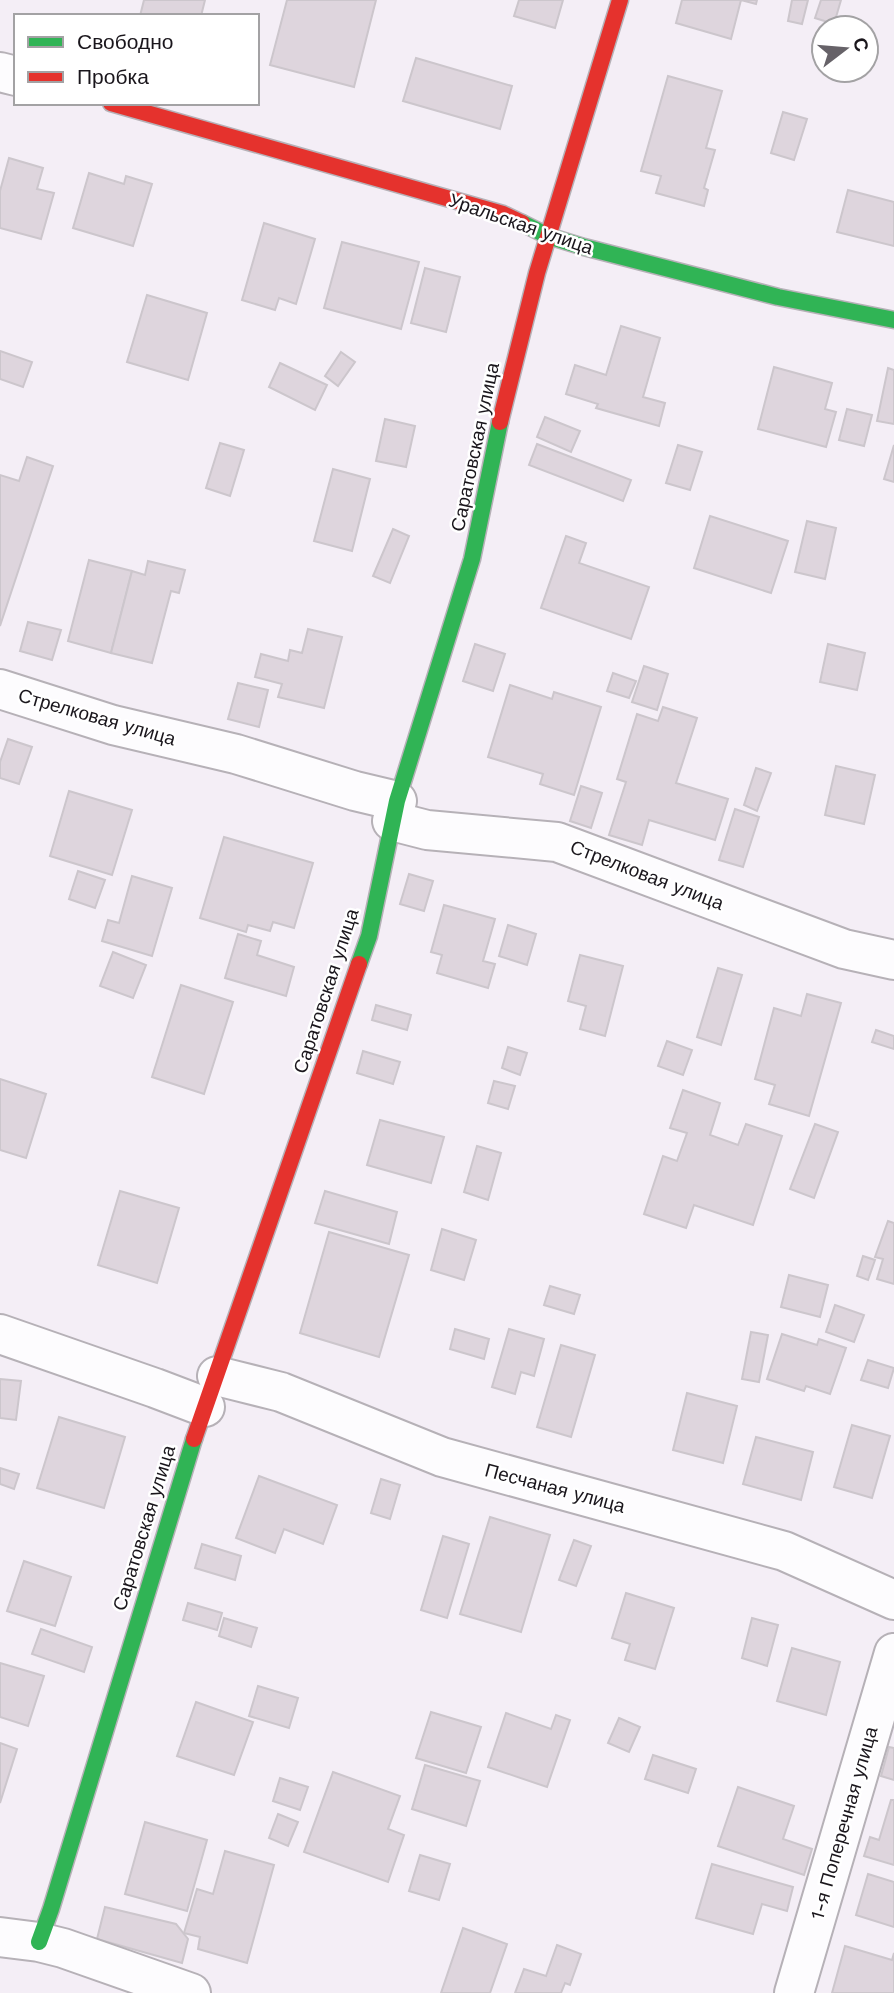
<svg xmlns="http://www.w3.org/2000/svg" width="894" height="1993" viewBox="0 0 894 1993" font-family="'Work Sans',sans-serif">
  <rect width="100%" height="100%" fill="#f4eef6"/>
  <!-- building -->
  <g fill="#ded5dd" stroke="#ccc6cc" stroke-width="2">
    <polygon points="144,0 205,0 201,16 140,16"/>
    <polygon points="287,0 376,0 354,87 270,65"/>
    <polygon points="519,0 563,0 555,28 514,16"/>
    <polygon points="682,0 757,0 756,4 741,0 731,39 676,23"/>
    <polygon points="792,0 808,0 802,24 788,21"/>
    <polygon points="821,0 841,0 834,24 815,18"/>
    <polygon points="416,58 512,86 500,129 403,101"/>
    <polygon points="668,76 722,91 706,148 715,150 704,188 708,190 704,206 656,193 661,176 641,171"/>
    <polygon points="783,112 807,119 794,160 771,153"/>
    <polygon points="9,158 43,168 37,189 54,193 41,239 0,228 0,191"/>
    <polygon points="89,173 124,184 126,176 152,184 133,246 73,228"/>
    <polygon points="848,190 894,202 894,246 837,232"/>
    <polygon points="264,223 315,239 296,304 279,298 275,310 242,300"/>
    <polygon points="342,242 419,262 401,329 324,308"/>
    <polygon points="425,268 460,277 446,332 411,323"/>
    <polygon points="147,295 207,313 188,380 127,362"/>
    <polygon points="621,326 660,338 643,397 665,403 659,426 596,408 598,404 566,394 575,365 606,375"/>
    <polygon points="0,351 32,362 23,387 0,379"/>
    <polygon points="341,352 355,362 338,386 325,376"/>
    <polygon points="280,363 327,385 315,410 269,387"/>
    <polygon points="774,367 832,383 825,409 836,412 826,447 758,429"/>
    <polygon points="888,368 894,370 894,424 877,421"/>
    <polygon points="847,409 872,415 864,446 839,440"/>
    <polygon points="545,417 580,431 571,452 537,437"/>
    <polygon points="385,419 415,426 406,467 376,461"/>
    <polygon points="220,443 244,450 230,496 206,488"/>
    <polygon points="537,444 631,480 623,501 529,465"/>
    <polygon points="678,445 702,452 690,490 666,483"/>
    <polygon points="894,445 894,482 884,479"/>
    <polygon points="27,457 53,466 0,626 0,475 19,481"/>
    <polygon points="333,469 370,479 352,551 314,541"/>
    <polygon points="710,516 788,541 771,593 694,568"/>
    <polygon points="807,521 836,528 825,579 795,572"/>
    <polygon points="393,529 409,536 390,583 373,576"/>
    <polygon points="566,536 586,543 579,563 649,587 631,639 541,608"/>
    <polygon points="89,560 132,571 111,653 68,641"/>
    <polygon points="148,561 185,570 179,593 171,591 152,663 111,653 132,571 145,575"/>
    <polygon points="28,622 61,630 52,660 20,651"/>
    <polygon points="308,629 342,637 324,708 278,697 282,684 255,677 261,654 288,661 290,650 302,653"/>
    <polygon points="475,644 505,654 493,691 463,681"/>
    <polygon points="828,644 865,653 857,690 820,682"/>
    <polygon points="644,666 668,674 657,710 632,702"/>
    <polygon points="613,673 636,681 629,698 607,691"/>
    <polygon points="238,683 268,690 259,727 228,719"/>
    <polygon points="510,685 552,699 554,692 601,707 574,795 540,784 543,774 488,757"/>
    <polygon points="663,707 697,718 676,783 728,799 715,840 649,820 642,845 609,835 626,782 617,779 637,714 658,721"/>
    <polygon points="8,739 32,747 19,784 0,778 0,762"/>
    <polygon points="836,766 875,775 864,824 825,815"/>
    <polygon points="756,768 771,773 757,811 744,805"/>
    <polygon points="581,786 602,793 591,828 570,821"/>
    <polygon points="69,791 132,810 112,875 50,856"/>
    <polygon points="735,809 759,817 743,867 719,860"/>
    <polygon points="224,837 313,863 294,928 273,922 270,931 248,925 246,932 200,918"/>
    <polygon points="78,871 105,880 95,908 69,899"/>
    <polygon points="409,874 433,881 424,911 400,904"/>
    <polygon points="132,876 172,888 152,956 102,941 108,920 119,923"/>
    <polygon points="444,905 495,919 483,961 495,964 488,988 437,973 442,955 431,952"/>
    <polygon points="508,925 536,934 527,965 499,956"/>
    <polygon points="238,934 261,941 257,955 294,967 286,996 225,978"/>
    <polygon points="113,952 146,965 133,998 100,986"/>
    <polygon points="580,955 623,966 605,1036 580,1029 586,1006 568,1001"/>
    <polygon points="718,968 742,975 721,1045 697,1037"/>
    <polygon points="181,985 233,1002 204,1094 152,1077"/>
    <polygon points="807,994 841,1003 809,1116 769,1104 775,1085 755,1079 774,1008 801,1016"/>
    <polygon points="376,1005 411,1015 407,1030 372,1020"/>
    <polygon points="876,1030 894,1036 894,1049 872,1042"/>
    <polygon points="667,1041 692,1050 683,1075 658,1066"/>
    <polygon points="508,1047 527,1053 520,1075 502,1068"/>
    <polygon points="363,1051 400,1062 393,1084 357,1073"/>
    <polygon points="0,1079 46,1094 26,1158 0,1150"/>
    <polygon points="494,1081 515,1086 508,1109 488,1103"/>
    <polygon points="683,1090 720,1103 710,1135 738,1145 746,1124 782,1136 753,1225 694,1205 686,1228 644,1214 663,1156 677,1161 687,1133 670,1128"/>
    <polygon points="380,1120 444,1137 431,1183 367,1165"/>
    <polygon points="815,1124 838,1132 814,1198 790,1189"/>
    <polygon points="477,1146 501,1153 488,1200 464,1192"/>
    <polygon points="120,1191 179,1208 157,1283 98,1265"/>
    <polygon points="325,1191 397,1212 389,1244 315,1223"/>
    <polygon points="888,1221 894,1223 894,1284 877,1279 883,1259 875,1257"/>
    <polygon points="442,1229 476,1240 464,1280 431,1270"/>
    <polygon points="329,1232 409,1255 379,1357 300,1333"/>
    <polygon points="863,1256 875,1260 868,1280 857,1276"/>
    <polygon points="789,1275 828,1285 820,1317 781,1307"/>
    <polygon points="550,1286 580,1295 574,1314 544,1305"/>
    <polygon points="835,1305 864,1315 854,1342 826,1332"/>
    <polygon points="455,1329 489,1339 484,1359 450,1349"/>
    <polygon points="509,1329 544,1339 534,1376 521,1372 515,1394 492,1387"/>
    <polygon points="751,1332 768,1335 759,1382 742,1379"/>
    <polygon points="782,1334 817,1345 819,1339 846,1348 830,1394 806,1386 804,1391 767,1379"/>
    <polygon points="561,1345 595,1355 571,1437 537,1427"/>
    <polygon points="868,1360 894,1368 888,1388 861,1380"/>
    <polygon points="0,1379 21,1381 16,1420 0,1418"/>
    <polygon points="687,1393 737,1406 723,1463 673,1450"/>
    <polygon points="59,1417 125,1437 104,1508 37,1488"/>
    <polygon points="852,1425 890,1436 872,1498 834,1487"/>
    <polygon points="756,1437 813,1452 801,1500 743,1484"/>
    <polygon points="0,1468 19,1474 14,1489 0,1484"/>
    <polygon points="259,1476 337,1505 323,1544 284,1529 275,1553 236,1538"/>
    <polygon points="381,1479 400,1485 390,1519 371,1513"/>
    <polygon points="490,1517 550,1535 521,1632 460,1614"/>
    <polygon points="443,1536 469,1544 447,1618 421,1610"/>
    <polygon points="574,1540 591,1546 576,1586 559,1580"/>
    <polygon points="202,1544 241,1556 235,1580 195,1568"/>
    <polygon points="24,1561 71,1577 55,1626 7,1611"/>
    <polygon points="626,1593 674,1608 655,1669 625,1660 630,1644 612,1638"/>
    <polygon points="188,1603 222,1613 217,1630 183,1620"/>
    <polygon points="224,1618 257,1628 251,1647 219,1636"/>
    <polygon points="752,1618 778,1625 767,1666 742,1658"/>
    <polygon points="41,1629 92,1647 84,1672 32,1654"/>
    <polygon points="792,1648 840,1662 826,1715 777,1701"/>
    <polygon points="0,1663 44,1676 28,1726 0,1717"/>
    <polygon points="258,1686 298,1698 289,1728 249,1716"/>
    <polygon points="196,1702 253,1722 234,1775 177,1756"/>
    <polygon points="431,1712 481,1727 466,1773 416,1758"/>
    <polygon points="506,1713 551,1729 556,1715 570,1720 547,1787 488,1767"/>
    <polygon points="619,1718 640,1727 629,1752 608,1743"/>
    <polygon points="0,1743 17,1749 0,1803"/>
    <polygon points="889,1747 894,1748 894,1780 881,1776"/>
    <polygon points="653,1755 696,1769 688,1793 645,1779"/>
    <polygon points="425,1765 480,1781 466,1826 412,1809"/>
    <polygon points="333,1772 400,1796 388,1829 404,1835 388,1882 304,1852"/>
    <polygon points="280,1778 308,1787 300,1810 273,1801"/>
    <polygon points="738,1787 794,1806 783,1839 812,1849 804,1875 718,1846"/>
    <polygon points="891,1800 894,1800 894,1865 864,1856 870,1837 879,1840"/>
    <polygon points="278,1814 298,1822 288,1846 269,1838"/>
    <polygon points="145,1822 207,1840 187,1911 125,1894"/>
    <polygon points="225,1851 274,1865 247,1963 198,1949 200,1937 184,1933 197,1889 213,1894"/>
    <polygon points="420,1855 450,1864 439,1900 409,1891"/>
    <polygon points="712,1864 793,1887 787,1911 762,1904 753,1934 696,1918"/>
    <polygon points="868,1874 894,1882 894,1927 856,1915"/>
    <polygon points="105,1907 176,1924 188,1939 182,1963 97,1939"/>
    <polygon points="463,1928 507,1944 490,1993 441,1993"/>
    <polygon points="557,1945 581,1954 570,1985 565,1983 561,1993 515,1993 524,1969 546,1976"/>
    <polygon points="845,1946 892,1960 894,1953 894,1993 832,1993"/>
  </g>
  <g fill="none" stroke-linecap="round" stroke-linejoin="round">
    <defs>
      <g id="street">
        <polyline points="0,72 16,76"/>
        <polyline points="0,689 113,725 236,754 355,791 397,801"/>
        <polyline points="392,821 427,830 557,842 844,949 894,960"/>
        <polyline points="0,1334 155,1388 205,1407"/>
        <polyline points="217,1376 281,1392 442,1457 784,1551 894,1600"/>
        <polyline points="0,1937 39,1942 63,1948 191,1993"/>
        <polyline points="794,1993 894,1653"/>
      </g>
      <g id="fast">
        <polyline points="522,223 548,236 584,247 778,297 894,320"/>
        <polyline points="359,964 369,936 397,801 472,559 500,422"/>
        <polyline points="39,1942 51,1909 194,1439"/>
      </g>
      <g id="jam">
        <polyline points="111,103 503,214 522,223"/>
        <polyline points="500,422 537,273 620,0"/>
        <polyline points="194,1439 359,964"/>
      </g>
    </defs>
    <!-- street casing -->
    <use href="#street" stroke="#b6b1b7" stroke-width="42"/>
    <!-- fast casing -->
    <use href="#fast" stroke="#b6b1b7" stroke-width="19"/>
    <!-- jam casing -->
    <use href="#jam" stroke="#b6b1b7" stroke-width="19"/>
    <!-- street -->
    <use href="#street" stroke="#fdfcfe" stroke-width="38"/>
    <!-- fast -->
    <use href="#fast" stroke="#30b455" stroke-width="16"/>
    <!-- jam -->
    <use href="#jam" stroke="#e5322d" stroke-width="16"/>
  </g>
  <g text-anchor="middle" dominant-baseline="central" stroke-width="5" stroke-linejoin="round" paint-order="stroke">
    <!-- street labels -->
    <g font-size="19" fill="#1a161c" stroke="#fff">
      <text transform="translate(521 224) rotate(19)">Уральская улица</text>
      <text transform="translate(475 447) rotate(-78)">Саратовская улица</text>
      <text transform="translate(97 717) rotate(16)">Стрелковая улица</text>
      <text transform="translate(647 875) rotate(21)">Стрелковая улица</text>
      <text transform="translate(326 991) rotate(-72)">Саратовская улица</text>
      <text transform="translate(555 1488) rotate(15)">Песчаная улица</text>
      <text transform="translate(144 1528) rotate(-73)">Саратовская улица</text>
      <text transform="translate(844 1823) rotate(-74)">1-я Поперечная улица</text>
    </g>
  </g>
  <!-- legend -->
  <rect x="14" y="14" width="245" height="91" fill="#ffffff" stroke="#a3a2a4" stroke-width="2"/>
  <rect x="28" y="37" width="35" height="10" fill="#30b455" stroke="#a3a2a4" stroke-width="2"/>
  <text x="77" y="49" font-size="21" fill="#1a161c">Свободно</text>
  <rect x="28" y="72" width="35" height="10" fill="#e5322d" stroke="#a3a2a4" stroke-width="2"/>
  <text x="77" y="84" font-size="21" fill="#1a161c">Пробка</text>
  <!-- north arrow -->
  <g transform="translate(845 49) rotate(74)"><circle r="33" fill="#ffffff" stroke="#a3a2a4" stroke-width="2"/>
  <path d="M0-5L12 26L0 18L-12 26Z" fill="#666268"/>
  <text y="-10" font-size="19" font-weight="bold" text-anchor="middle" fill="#1a161c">С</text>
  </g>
</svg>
